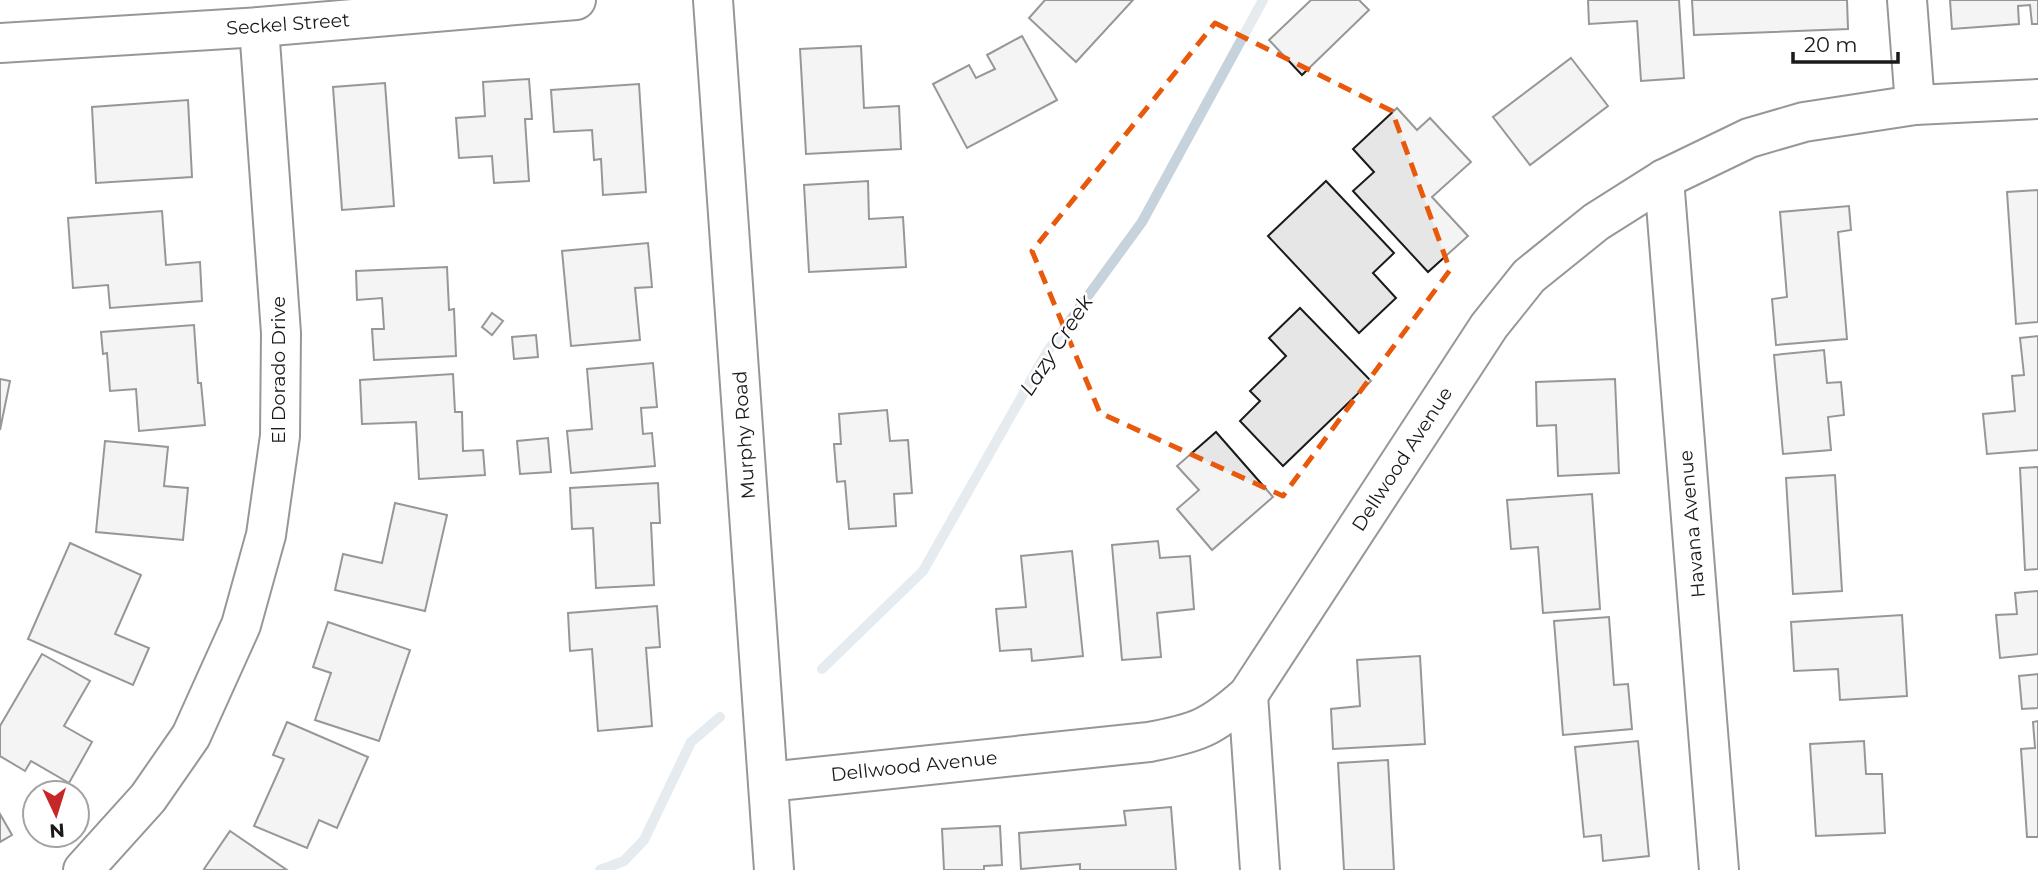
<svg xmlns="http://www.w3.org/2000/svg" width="2038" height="870" viewBox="0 0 2038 870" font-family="Montserrat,sans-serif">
  <rect width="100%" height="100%" fill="#fff"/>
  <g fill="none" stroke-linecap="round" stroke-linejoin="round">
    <!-- stream -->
    <g stroke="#c6d2dc" stroke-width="10">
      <polyline points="822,669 923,571 1047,352 1142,222 1263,0"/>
      <polyline points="600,870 624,861 644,840 691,742 720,717"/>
    </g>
  </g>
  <!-- building -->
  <g fill="#e6e6e6" stroke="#1a1a1a" stroke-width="2">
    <polygon points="1045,0 1133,0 1076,62 1029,18"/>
    <polygon points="1311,0 1359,0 1369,10 1302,75 1269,40"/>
    <polygon points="1588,0 1679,0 1684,78 1641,81 1637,21 1589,24"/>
    <polygon points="1692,0 1847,0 1848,29 1694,35"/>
    <polygon points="1950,0 2038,0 2038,24 2032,24 2030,5 2018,6 2019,24 1952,29"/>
    <polygon points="1022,36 1057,100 967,148 933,84 969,65 976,78 995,69 987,55"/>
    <polygon points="861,46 864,108 899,106 901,149 806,154 800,49"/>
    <polygon points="1571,58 1608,106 1530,165 1493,117"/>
    <polygon points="529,79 532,119 525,119 529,181 494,183 492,156 459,158 456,118 485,116 483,82"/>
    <polygon points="385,83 394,206 342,210 333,87"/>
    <polygon points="639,84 646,192 603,195 601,159 594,160 592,130 554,132 551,90"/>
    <polygon points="188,100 192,177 96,183 92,107"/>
    <polygon points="1397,108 1417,130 1430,118 1471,162 1432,197 1468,236 1428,272 1353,191 1374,172 1353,149"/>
    <polygon points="868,181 869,219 903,217 906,267 809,272 804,185"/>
    <polygon points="1326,181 1394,253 1373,273 1396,298 1359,333 1268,236"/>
    <polygon points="2038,190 2038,322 2016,324 2007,192"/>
    <polygon points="1849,206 1851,230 1838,232 1847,339 1776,345 1772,299 1787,297 1780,212"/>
    <polygon points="162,211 166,265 200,262 202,301 110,308 108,285 73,288 68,218"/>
    <polygon points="648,243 652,287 635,288 640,340 571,346 562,251"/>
    <polygon points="447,267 449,310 454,309 456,356 374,360 372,329 384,329 382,298 357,300 356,271"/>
    <polygon points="1300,308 1371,381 1283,466 1240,421 1260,401 1250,391 1286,356 1269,338"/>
    <polygon points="492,313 503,321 492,335 482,327"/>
    <polygon points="194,325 198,383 201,383 205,425 139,431 136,389 110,391 107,353 103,354 101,332"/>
    <polygon points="536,335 538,357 514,359 512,337"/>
    <polygon points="2038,336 2038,450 1987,454 1983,414 2015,411 2012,376 2024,375 2020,338"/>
    <polygon points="1824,350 1827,383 1841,382 1844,415 1828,417 1831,450 1783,454 1774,355"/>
    <polygon points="653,363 657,407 641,408 643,434 652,433 655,466 571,473 567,431 592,429 587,369"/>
    <polygon points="453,374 455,412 462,412 463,451 483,450 485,475 419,479 416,422 362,424 360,380"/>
    <polygon points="0,379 10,381 0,430"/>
    <polygon points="1615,379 1619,473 1558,476 1556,425 1537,426 1536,382"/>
    <polygon points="887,410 890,441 908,440 912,493 894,494 896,526 849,529 845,481 837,482 834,444 841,444 839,414"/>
    <polygon points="1216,432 1273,497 1212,550 1177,509 1199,490 1177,466"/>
    <polygon points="548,438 551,472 520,474 517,441"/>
    <polygon points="105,441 168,447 164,486 188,488 183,540 96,532"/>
    <polygon points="2038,467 2038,569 2025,570 2020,468"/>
    <polygon points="1835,475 1842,591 1793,594 1786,478"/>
    <polygon points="658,483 660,523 651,523 654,585 596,588 593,528 572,529 570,488"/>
    <polygon points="1592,494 1600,609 1543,613 1538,547 1511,549 1507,500"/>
    <polygon points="395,503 447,515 425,611 335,590 343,554 382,563"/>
    <polygon points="1158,541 1160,558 1190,556 1194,609 1157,613 1161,657 1122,660 1112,545"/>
    <polygon points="70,543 141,575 115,634 149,648 133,685 28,639"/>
    <polygon points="1072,551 1083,656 1032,661 1031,649 1000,651 996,609 1026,607 1021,556"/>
    <polygon points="2038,591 2038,654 2000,658 1996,615 2017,614 2015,593"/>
    <polygon points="657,606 660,647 646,648 652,726 598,731 592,649 570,651 568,613"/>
    <polygon points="1902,615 1907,696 1840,700 1838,669 1794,671 1791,622"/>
    <polygon points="1609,617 1614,685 1628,684 1632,729 1563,735 1554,621"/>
    <polygon points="328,622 410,650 379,741 315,720 331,673 313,667"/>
    <polygon points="42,654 90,681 64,726 92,742 69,783 31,761 25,771 0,756 0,726"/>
    <polygon points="1420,656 1425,744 1333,749 1331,709 1360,706 1357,660"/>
    <polygon points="2038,674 2038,708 2022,709 2019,676"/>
    <polygon points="2038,721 2038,837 2027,837 2021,749 2035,748 2033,722"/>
    <polygon points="287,722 368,757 337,828 319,820 307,848 254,826 284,759 273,755"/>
    <polygon points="1638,741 1649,856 1603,861 1601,835 1584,837 1575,747"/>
    <polygon points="1864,741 1866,774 1882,774 1885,833 1816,836 1810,744"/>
    <polygon points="1388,760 1394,870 1344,870 1338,763"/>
    <polygon points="1171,807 1176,870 1080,870 1080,864 1021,869 1019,833 1126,825 1124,811"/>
    <polygon points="0,814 12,835 0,842"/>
    <polygon points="1000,826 1002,865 984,866 984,870 944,870 942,829"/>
    <polygon points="230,831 287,870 206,870 204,869"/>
  </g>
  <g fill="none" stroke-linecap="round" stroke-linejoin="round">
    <defs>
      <g id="minor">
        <polyline points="713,0 774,870"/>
        <polyline points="1907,0 1915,105"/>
        <polyline points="0,43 259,27 576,0"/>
        <polyline points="1664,179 1719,870"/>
        <polyline points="1248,695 1260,870"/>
        <path d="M768 782 1149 742C1197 733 1211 728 1248 695L1489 326 1529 276 1596 222 1664 179 1749 138 1804 122 1915 105 2038 99"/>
        <polyline points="83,870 148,798 191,736 241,625 266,535 280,436 281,333 259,27"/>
      </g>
    </defs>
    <!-- minor casing -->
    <use href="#minor" stroke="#1a1a1a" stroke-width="42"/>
    <!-- minor -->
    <use href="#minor" stroke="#fff" stroke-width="38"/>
  </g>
  <!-- marked area -->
  <path d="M0 0H2038V870H0ZM1215 23 1392 111 1450 270 1283 496 1100 413 1032 251Z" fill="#fff" fill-opacity=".55" fill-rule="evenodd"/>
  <path fill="none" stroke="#e8590c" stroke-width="5" stroke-dasharray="14 9" stroke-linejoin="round" d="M1215 23 1392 111 1450 270 1283 496 1100 413 1032 251Z"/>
  <g text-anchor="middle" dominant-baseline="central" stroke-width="5" stroke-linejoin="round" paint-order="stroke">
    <!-- street labels -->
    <g font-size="19" fill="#1a1a1a" stroke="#fff">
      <text transform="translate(288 24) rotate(-4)">Seckel Street</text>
      <text transform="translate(278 370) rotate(-90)">El Dorado Drive</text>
      <text transform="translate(744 435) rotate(-94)">Murphy Road</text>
      <text transform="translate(1402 459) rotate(-57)">Dellwood Avenue</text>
      <text transform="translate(1692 524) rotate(-95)">Havana Avenue</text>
      <text transform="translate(914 766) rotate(-6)">Dellwood Avenue</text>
    </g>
    <!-- water labels -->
    <g font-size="21" font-style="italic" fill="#1a1a1a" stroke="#fff">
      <text transform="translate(1056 345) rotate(-57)">Lazy Creek</text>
    </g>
  </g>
  <!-- north arrow -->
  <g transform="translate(56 814) rotate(176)"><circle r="33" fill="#ffffff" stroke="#a3a3a3" stroke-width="2"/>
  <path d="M0-5L12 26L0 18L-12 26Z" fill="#c62828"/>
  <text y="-10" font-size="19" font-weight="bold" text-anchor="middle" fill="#1a1a1a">N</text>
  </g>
  <!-- scale -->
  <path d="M1793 52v10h105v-10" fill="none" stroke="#1a1a1a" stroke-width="3.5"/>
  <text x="1804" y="52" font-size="21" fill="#1a1a1a" stroke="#ffffff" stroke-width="5" paint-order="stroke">20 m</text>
</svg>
